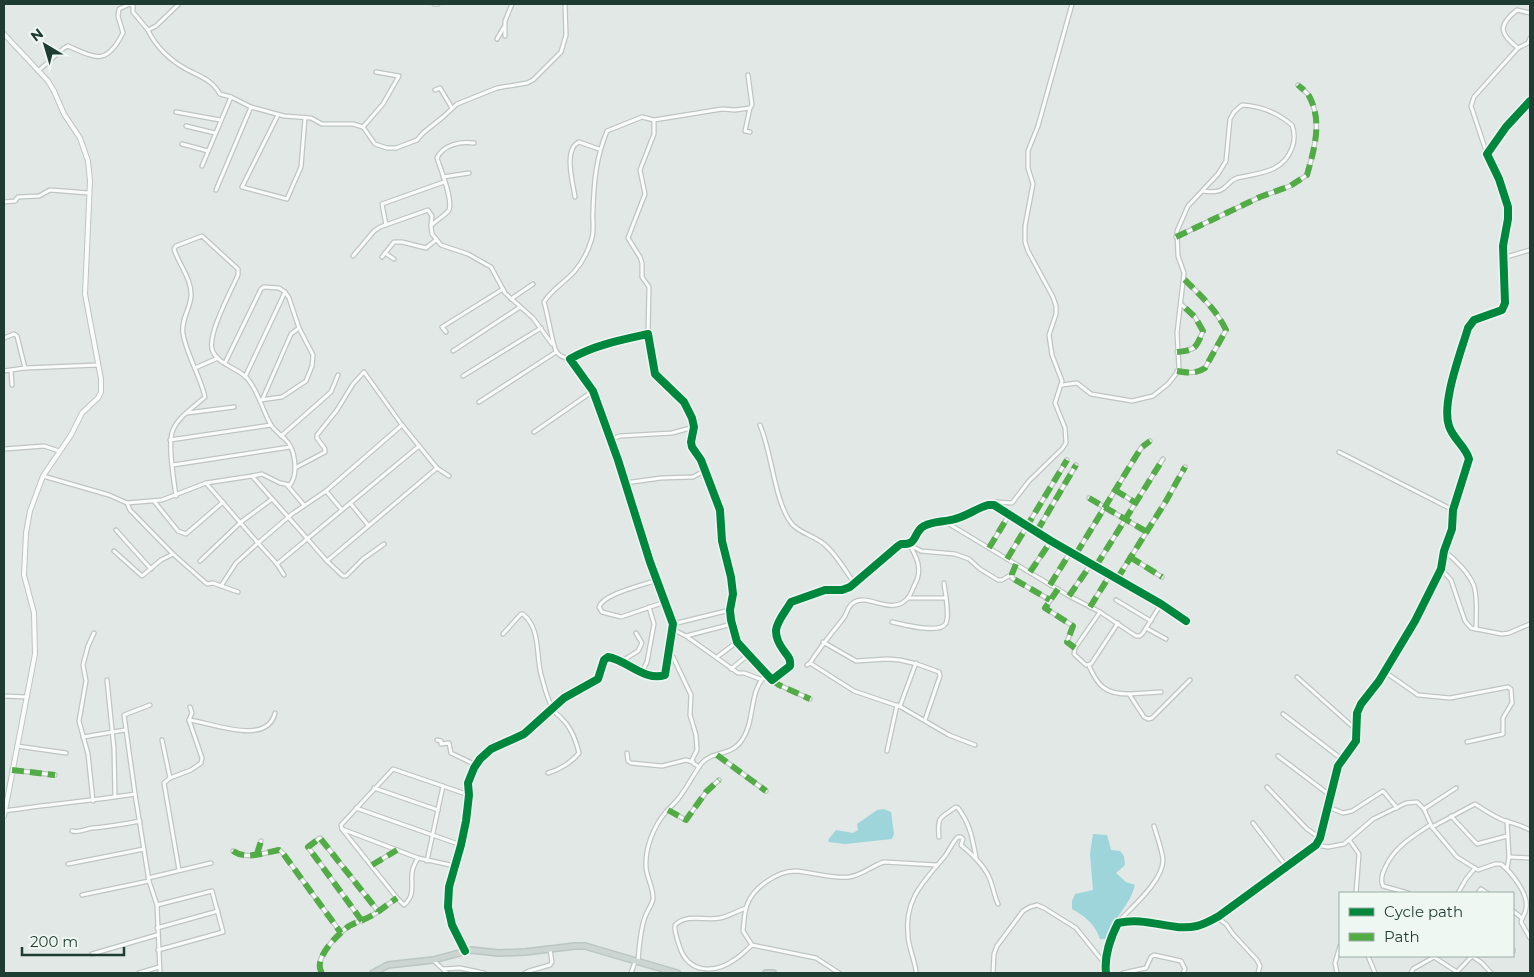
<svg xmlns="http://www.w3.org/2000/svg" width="1534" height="977" viewBox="0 0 1534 977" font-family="Montserrat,sans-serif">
  <rect width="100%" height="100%" fill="#e1e8e5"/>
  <!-- water -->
  <g fill="#9ed5da">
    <polygon points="884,809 891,812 894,834 892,839 845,844 829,842 828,840 836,830 853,833 858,830 857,824 877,810"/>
    <path d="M1093 834 1107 835 1111 850 1120 851 1124 856 1125 865 1116 873 1126 882 1135 885C1130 906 1112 919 1107 939H1100C1095 924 1086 917 1072 909V901L1075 894 1093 890 1090 854Z"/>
  </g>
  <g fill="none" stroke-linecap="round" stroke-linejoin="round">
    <defs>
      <g id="minor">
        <polyline points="434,4 438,4"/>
        <path d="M148 30C155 46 171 61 186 69 201 77 211 79 220 94L231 97 251 107 284 116 311 118 322 124H353L363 127 375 144 387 148H396L417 140 423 133 443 117 457 104 497 88 527 83 533 80 561 52 566 35 565 4"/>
        <polyline points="505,36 505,21 512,4"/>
        <polyline points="497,39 504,27"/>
        <path d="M1518 48C1500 34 1497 26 1517 10L1530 13"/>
        <path d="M38 71 64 48 68 46C96 58 106 66 123 33L118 16 119 9 130 4 133 6V12L148 30 156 26 179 4"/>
        <polyline points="435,90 440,88 452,108"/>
        <polyline points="750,108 745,131 750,132"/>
        <polyline points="176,112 220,120"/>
        <polyline points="278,115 242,187 287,199 301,167 305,118"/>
        <polyline points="186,126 215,133"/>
        <polyline points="363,127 383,104 399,76 376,72"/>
        <path d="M474 143C460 141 443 145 437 158 441 170 453 199 449 210 447 214 435 221 431 226L432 234 441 245 468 254 491 267 505 293 533 318 552 344"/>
        <polyline points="182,144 208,151"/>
        <polyline points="1487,154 1471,106 1474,97 1518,48 1528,43 1530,38"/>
        <polyline points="202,166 231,97"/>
        <polyline points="443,177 469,173"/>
        <polyline points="216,190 251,107"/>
        <path d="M575 197C573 183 563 149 579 142L599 149"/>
        <polyline points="4,202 15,201 18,197 39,196 50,190 89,193"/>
        <polyline points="386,225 382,204 444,182"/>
        <path d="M1176 237 1260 197 1290 186 1307 175C1314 150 1323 121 1309 96 1307 92 1301 88 1298 85"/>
        <polyline points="385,253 394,259"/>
        <polyline points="353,256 374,231 380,227 428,210 432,216 431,225"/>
        <polyline points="382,257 394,242 402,242 426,248 436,240"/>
        <polyline points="1503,258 1530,250"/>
        <polyline points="511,299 533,284"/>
        <polyline points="446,332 442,327 503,289"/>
        <polyline points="648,334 649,287 642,277 642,263 640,257 628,238 645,194 640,170 654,134 654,120"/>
        <polyline points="4,338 14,334 17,336 25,368"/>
        <polyline points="453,351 520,307"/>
        <path d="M1177 352C1196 350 1196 348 1203 331L1195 317 1181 304"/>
        <path d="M570 359C564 358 559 356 556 351 553 346 547 311 544 302 551 290 565 282 574 272 581 264 588 251 591 241 595 232 592 220 593 210 594 181 596 158 607 131L642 117 654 120 722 109 735 110 750 108 752 105 748 75"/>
        <polyline points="225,363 261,289 264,287 279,288 285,292 289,298 299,328 313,355 312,366 306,381 282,397 260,400"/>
        <polyline points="195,368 218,358"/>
        <polyline points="11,370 12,385"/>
        <polyline points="4,371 25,368 98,365"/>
        <path d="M1177 371C1188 373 1196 374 1205 368L1226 330C1216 309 1200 295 1184 279"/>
        <polyline points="463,376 541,328"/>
        <polyline points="245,377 285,292"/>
        <path d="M1062 385 1077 383 1091 394 1132 401 1153 396 1168 384 1176 374 1179 369 1177 333 1184 273 1178 256 1177 231 1188 206 1218 174 1226 161 1230 119 1234 112 1242 105C1261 106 1278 113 1292 125 1295 133 1295 140 1292 148 1283 173 1258 173 1237 178 1231 180 1229 184 1224 188 1219 193 1209 192 1202 191"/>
        <polyline points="263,398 291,334 299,328"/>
        <polyline points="479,402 556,352"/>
        <polyline points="187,413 234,407"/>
        <path d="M760 425C772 454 774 496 789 520 796 532 813 535 824 544 836 554 845 570 854 583"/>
        <polyline points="534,432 593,391"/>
        <polyline points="281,436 331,392 338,375"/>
        <polyline points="611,439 620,436 672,433 694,427"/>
        <polyline points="170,440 271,425"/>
        <polyline points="4,449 44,446 59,451"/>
        <polyline points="1339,452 1453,510"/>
        <polyline points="173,465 290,447"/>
        <polyline points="295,468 325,452 325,449 317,438 317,435 337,410 353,384 364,372 402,425 437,468 449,476"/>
        <path d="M43 476 109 495 127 503 162 500 206 483 252 476 262 474 280 483 290 485C299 473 295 448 285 439 280 434 275 431 271 425 262 410 259 392 247 378 238 368 216 364 212 349 208 333 231 291 238 275V269L202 236 176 246 174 249C179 265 192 279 191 296 190 310 181 318 183 334 187 356 200 375 205 397 195 406 178 417 173 430 167 442 174 481 176 496"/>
        <polyline points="252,476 327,561 343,576 346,576 363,559 384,544"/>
        <polyline points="206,483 258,543 292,514 326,491 402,425"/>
        <polyline points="625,483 661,478 693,477 706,470"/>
        <polyline points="287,485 304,505"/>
        <polyline points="1115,490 1136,503"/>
        <polyline points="326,491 342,510"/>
        <polyline points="1089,498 1147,532"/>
        <polyline points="154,501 178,531 186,534 223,502"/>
        <polyline points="127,503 130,510 173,554 207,584 213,583 238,592"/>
        <polyline points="351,504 368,525"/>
        <polyline points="989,504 997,502 1012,503 1029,481 1062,449 1066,443 1065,428 1055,403 1062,381 1052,355 1049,335 1056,314 1056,306 1053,297 1028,251 1025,242 1025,226 1033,184 1028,168 1028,151 1038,126 1072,4"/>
        <polyline points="944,521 1069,596 1100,612 1136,636 1140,636 1143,633 1161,604"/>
        <polyline points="116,530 151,569"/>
        <polyline points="1037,531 1076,465"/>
        <polyline points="910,545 921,551 955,554 969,559 980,569 998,580 1002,580 1012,574"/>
        <polyline points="989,548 1009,515"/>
        <polyline points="114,551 142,576 161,560 173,554"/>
        <path d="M1444 551C1455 559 1469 573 1474 586 1478 599 1476 616 1476 629"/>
        <polyline points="1076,554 1141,448 1150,441"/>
        <polyline points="1130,557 1162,577"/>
        <polyline points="1007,559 1067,460"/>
        <polyline points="200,561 241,522 272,499"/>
        <polyline points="327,561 437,468"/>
        <polyline points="277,564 419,446"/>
        <polyline points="1016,564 1012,574 1012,578 1050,600"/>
        <polyline points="1096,566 1163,459"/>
        <polyline points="1441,569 1451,580 1465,621 1471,628 1502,634 1509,633 1530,624"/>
        <polyline points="1030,572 1051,541"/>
        <polyline points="1117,579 1166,501 1185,467"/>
        <path d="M657 580C643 585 603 594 599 607L602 612 621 617 665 602"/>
        <polyline points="1050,585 1071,551"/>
        <polyline points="221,586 236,563 258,543 277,564 284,575"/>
        <polyline points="1058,589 1045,608 1073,626 1067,642 1075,648"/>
        <polyline points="1069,596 1091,564"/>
        <polyline points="908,598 946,598"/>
        <polyline points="1116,600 1151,621"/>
        <polyline points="1090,607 1110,575"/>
        <polyline points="1100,612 1075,648 1074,654 1086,665 1091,664 1118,623"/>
        <path d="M892 622C902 624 940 635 946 623 950 615 945 593 944 583"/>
        <polyline points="673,624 730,610"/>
        <polyline points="1146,628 1166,639"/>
        <polyline points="672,629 686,636 738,673 744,673 760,679"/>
        <path d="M503 634 521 614H523C542 630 535 657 542 678 545 689 548 702 554 711 556 714 560 716 562 719 572 728 576 741 579 753 572 762 559 770 548 773"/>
        <polyline points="686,636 732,624"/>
        <polyline points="823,642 856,661 887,659 900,660 917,664 939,672 940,676 925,720"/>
        <polyline points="667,656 673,657 691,695 690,715 696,735 697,750 692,760 693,763 699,767"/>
        <polyline points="717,657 737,642"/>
        <polyline points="622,661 638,651 642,643 636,633"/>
        <polyline points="810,663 854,691 901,707 949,735 975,745"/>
        <path d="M807 665 810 663C820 647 831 634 843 619 847 614 847 607 853 603 868 592 891 617 908 598 911 594 913 588 915 584 923 570 917 557 909 544"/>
        <path d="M1089 666C1098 686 1105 694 1129 694L1144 717 1148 719 1152 718 1190 680"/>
        <polyline points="731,669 748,655"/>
        <polyline points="642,672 647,662 654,624 649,607"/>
        <polyline points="1385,672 1418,695 1450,698 1508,687 1511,689 1512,703 1503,718 1503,734 1467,742"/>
        <polyline points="1297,677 1352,726 1357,727"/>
        <polyline points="107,680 114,749 115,797"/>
        <polyline points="772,680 779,685 810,699"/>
        <polyline points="1129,694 1161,692"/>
        <polyline points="4,696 27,697"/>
        <polyline points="900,706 916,663"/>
        <polyline points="1283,714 1343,760"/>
        <path d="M189 720C210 722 267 747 275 713"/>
        <polyline points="83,737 125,730"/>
        <polyline points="162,740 170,778 164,783 179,870"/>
        <polyline points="437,740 441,741 441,744 449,743 451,753 476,765"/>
        <polyline points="17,746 66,753"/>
        <polyline points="887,751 897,705"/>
        <polyline points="627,753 628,761 631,763 662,766 686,760 693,762"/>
        <polyline points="717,755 766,791"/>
        <polyline points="1278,756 1331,796"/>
        <polyline points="12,770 55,775"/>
        <polyline points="170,778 191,770 201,763 202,758 189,720 192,713 190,707"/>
        <polyline points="1267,787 1307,829 1320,838"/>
        <polyline points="374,788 438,810"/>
        <polyline points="135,794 124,715 150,705"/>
        <polyline points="93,801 88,754 79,721 86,681 83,665 88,646 94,633"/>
        <polyline points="1328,807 1343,813 1352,811 1383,791 1397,808"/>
        <polyline points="356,808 461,845"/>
        <polyline points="1424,809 1456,788"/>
        <polyline points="668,810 686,820 706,792 719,780"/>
        <path d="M5 811C48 804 92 801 135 794L149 881 157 905 160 973"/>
        <polyline points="1451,816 1477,844 1507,836"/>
        <polyline points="1507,821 1509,857 1507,869"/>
        <polyline points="1253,823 1286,866"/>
        <path d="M1432 827 1475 804C1484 810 1493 816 1503 820 1514 824 1519 824 1530 830"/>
        <polyline points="342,829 418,858 455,866"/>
        <path d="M72 831C80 833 85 829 92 828 108 827 124 824 140 821"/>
        <path d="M939 837C937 816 940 818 956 807L958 808C970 824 972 837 976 857"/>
        <polyline points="1350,841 1359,854 1356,893"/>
        <path d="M1316 845 1328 847 1344 844 1373 819 1406 803 1417 802 1424 809 1432 827 1457 857 1478 870 1495 864H1501C1511 872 1529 894 1526 908 1526 913 1522 917 1521 922L1530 938"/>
        <path d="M233 851C246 860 264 853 279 850L282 852 341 933"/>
        <polyline points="257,854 261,841"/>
        <polyline points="1509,857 1530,858"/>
        <path d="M418 858C415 863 412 869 412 874 411 886 415 896 404 905L397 898 342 829 341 825 393 769 469 795"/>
        <polyline points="427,861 443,786"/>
        <polyline points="68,864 144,849"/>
        <polyline points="372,865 397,850"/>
        <polyline points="148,878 211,863"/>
        <path d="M1408 893 1383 886C1380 880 1382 874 1385 868 1394 847 1412 837 1430 825"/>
        <polyline points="1458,893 1466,879 1475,868"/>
        <polyline points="1478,893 1481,889 1487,893"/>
        <polyline points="82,895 149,881"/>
        <polyline points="157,905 212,891 223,932 158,950"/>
        <path d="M746 908C737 911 729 916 720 918 705 921 688 913 675 925 674 933 678 940 680 948 689 973 714 974 734 960 741 956 746 950 752 945"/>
        <polyline points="1513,911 1522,918"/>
        <polyline points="1216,917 1226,924 1233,934 1257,960 1260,966 1258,973"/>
        <polyline points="362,921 308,847 320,838 378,911"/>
        <path d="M1118 922C1132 907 1163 881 1163 860 1162 849 1157 837 1154 826"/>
        <polyline points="157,928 218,911"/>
        <polyline points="1513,950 1513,951"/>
        <path d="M465 951 452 925 448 907 449 887 461 845 466 821 469 795 468 783 474 768 480 759 491 749 524 734 564 698 598 679 604 660 608 657C627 660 645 682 665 675L673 624 650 562 618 460 593 391 570 359C594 345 621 340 648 334L655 374 684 402 692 418 694 427 691 442 692 447 701 460 720 510 722 541 731 577 733 594 730 610 731 620 737 642 772 680 790 666C791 659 788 656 784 651 768 629 779 622 791 602L825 590H842L850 587 898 546 901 544C919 545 912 533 924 526 934 521 945 522 955 519 967 516 977 508 988 505H994L1051 541 1161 604 1186 621"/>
        <polyline points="92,954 157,935"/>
        <polyline points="1368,956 1375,973"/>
        <polyline points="1435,956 1434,957 1457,972"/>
        <polyline points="433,960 447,973"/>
        <path d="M638 962C639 948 640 931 645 917 647 911 652 905 653 899 654 888 646 877 646 866 645 848 654 826 665 813 669 808 674 804 678 799 687 788 693 775 701 764 712 750 731 757 742 740 756 720 748 690 767 674"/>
        <polyline points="443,969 460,968 484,973"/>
        <polyline points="1457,972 1472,956 1482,963 1491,973"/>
        <polyline points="139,973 159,967"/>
        <path d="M322 973C312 959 338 934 349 926 356 922 364 920 371 916 380 911 388 904 397 898"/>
        <polyline points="525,973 529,971 550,965 552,962 550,949"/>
        <polyline points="631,973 635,962"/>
        <path d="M839 973 816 958 752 945 743 931C744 923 744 913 747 905 753 888 777 871 795 871 813 872 831 879 849 877 863 875 871 866 884 862L937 865"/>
        <path d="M916 973C917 967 908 946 908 936 904 899 923 883 945 856 949 851 953 841 958 837H961L963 839 961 845C972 854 983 864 989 877 993 886 994 895 998 904"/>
        <polyline points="993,973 994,954 997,946 1023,911 1030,907 1037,905 1044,908 1076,928 1105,964"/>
        <polyline points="1123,973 1146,968 1151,957 1154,955 1181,961 1185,969 1183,973"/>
        <polyline points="1337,973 1335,963 1340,946"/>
        <polyline points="1411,973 1413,969 1434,957"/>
      </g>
      <g id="tertiary">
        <polyline points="4,34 48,81 54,91 64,114 80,138 88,161 90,181 85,294 101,379 101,392 98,398 82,413 71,435 43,476 30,511 26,533 24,575 34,613 35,654 4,816"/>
        <path d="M1106 973C1104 955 1110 939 1118 923 1147 916 1172 932 1197 926 1205 924 1212 920 1219 916L1316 845 1320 838 1338 766 1356 741 1357 713 1361 704 1379 681 1415 621 1441 569 1444 551 1452 529 1453 510 1469 459C1466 447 1453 439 1449 426 1441 403 1461 352 1468 328L1474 320 1502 310 1505 303 1503 246 1508 219V207L1499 179 1487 154 1506 127 1530 101"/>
      </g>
      <g id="primary">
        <polyline points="373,973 388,965 433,960 471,950 499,953 525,952 575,946 585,946 677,973"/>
        <polyline points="766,973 773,973"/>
      </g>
    </defs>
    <!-- minor casing -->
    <use href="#minor" stroke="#bec5c2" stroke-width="5.5"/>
    <!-- tertiary casing -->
    <use href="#tertiary" stroke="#bec5c2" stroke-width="6"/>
    <!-- primary casing -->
    <use href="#primary" stroke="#bbc5c1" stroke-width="8"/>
    <!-- minor -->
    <use href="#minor" stroke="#fafcfb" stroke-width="3"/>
    <!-- tertiary -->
    <use href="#tertiary" stroke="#fafcfb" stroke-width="4"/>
    <!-- primary -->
    <use href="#primary" stroke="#ccd5d2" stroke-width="5"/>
    <!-- quiet -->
    <g stroke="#52ac45" stroke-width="6" stroke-dasharray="12 6" stroke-linecap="butt">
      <path d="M1176 237 1260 197 1290 186 1307 175C1314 150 1323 121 1309 96 1307 92 1301 88 1298 85"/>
      <path d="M1177 352C1196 350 1196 348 1203 331L1195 317 1181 304"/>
      <path d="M1177 371C1188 373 1196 374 1205 368L1226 330C1216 309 1200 295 1184 279"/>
      <polyline points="1115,490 1136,503"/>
      <polyline points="1089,498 1147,532"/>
      <polyline points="1037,531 1076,465"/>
      <polyline points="989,548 1009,515"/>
      <polyline points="1076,554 1141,448 1150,441"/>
      <polyline points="1130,557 1162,577"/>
      <polyline points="1007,559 1067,460"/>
      <polyline points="1016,564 1012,574 1012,578 1050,600"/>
      <polyline points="1096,566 1163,459"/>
      <polyline points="1030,572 1051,541"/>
      <polyline points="1117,579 1166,501 1185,467"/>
      <polyline points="1050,585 1071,551"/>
      <polyline points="1058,589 1045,608 1073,626 1067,642 1075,648"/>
      <polyline points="1069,596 1092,563"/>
      <polyline points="1090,607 1110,575"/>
      <polyline points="772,680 779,685 810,699"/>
      <polyline points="717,755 766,791"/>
      <polyline points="12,770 55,775"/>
      <polyline points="668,810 686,820 706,792 719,780"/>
      <path d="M233 851C246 860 264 853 279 850L282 852 341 933"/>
      <polyline points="257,854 261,841"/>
      <polyline points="372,865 397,850"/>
      <polyline points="362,921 308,847 320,838 378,911"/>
      <path d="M322 973C312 959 338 934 349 926 356 922 364 920 371 916 380 911 388 904 397 898"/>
    </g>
    <defs>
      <g id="cycleway">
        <path d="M465 951 452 925 448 907 449 887 461 845 466 821 469 795 468 783 474 768 480 759 491 749 524 734 564 698 598 679 604 660 608 657C627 660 645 682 665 675L673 624 650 562 618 460 593 391 570 359C594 345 621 340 648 334L655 374 684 402 692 418 694 427 691 442 692 447 701 460 720 510 722 541 731 577 733 594 730 610 731 620 737 642 772 680 790 666C791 659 788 656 784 651 768 629 779 622 791 602L825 590H842L850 587 898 546 901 544C919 545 912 533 924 526 934 521 945 522 955 519 967 516 977 508 988 505H994L1051 541 1161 604 1186 621"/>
        <path d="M1106 973C1104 955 1110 939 1118 923 1147 916 1172 932 1197 926 1205 924 1212 920 1219 916L1316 845 1320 838 1338 766 1356 741 1357 713 1361 704 1379 681 1415 621 1441 569 1444 551 1452 529 1453 510 1469 459C1466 447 1453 439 1449 426 1441 403 1461 352 1468 328L1474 320 1502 310 1505 303 1503 246 1508 219V207L1499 179 1487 154 1506 127 1530 101"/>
      </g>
    </defs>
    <!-- cycleway casing -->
    <use href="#cycleway" stroke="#eff7f3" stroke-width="11"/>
    <!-- cycleway -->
    <use href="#cycleway" stroke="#00873e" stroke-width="8"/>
  </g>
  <!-- border -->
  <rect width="1534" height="977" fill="none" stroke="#1e3c32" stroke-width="10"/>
  <!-- legend -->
  <rect x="1339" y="892" width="175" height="65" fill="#eff7f3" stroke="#9baca6"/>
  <rect x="1349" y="908" width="25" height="8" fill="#00873e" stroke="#9baca6"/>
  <text x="1384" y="917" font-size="15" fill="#1e3c32">Cycle path</text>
  <rect x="1349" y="933" width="25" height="8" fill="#52ac45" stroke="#9baca6"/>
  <text x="1384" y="942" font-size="15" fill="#1e3c32">Path</text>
  <!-- north arrow -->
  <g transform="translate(45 45) rotate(322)" stroke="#eff7f3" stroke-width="4" paint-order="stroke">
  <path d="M0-4L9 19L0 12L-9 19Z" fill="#1e3c32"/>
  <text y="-8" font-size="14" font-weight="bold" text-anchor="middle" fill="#1e3c32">N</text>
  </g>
  <!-- scale -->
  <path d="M22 947v8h102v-8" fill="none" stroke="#1e3c32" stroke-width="2.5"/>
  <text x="30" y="947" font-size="15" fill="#1e3c32" stroke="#eff7f3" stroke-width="4" paint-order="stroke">200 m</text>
</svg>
